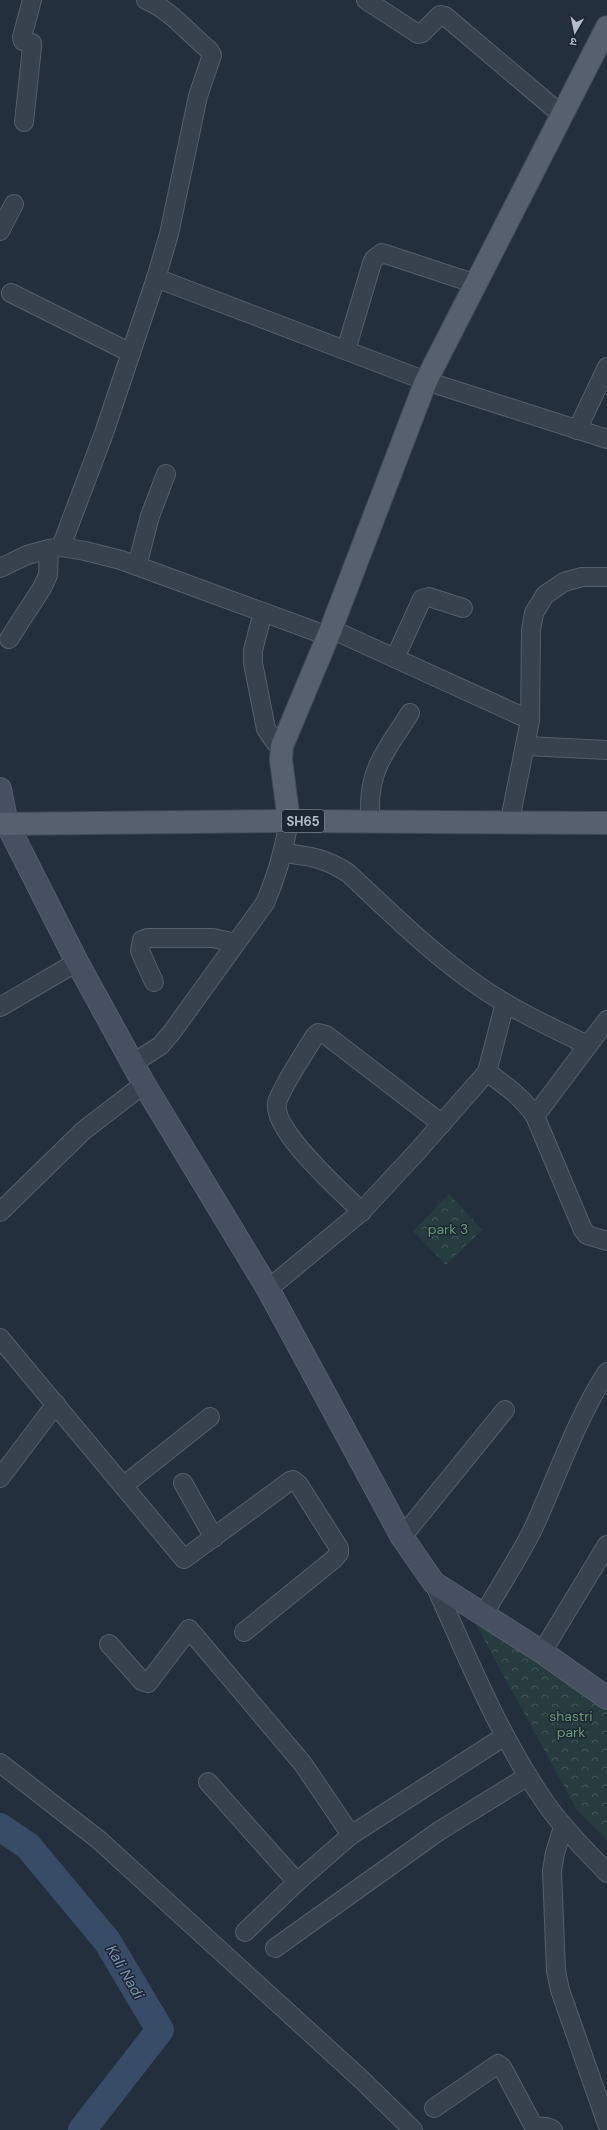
<svg xmlns="http://www.w3.org/2000/svg" width="607" height="2130" viewBox="0 0 607 2130" font-family="'DM Sans','Noto Sans Devanagari',sans-serif">
  <defs>
    <pattern id="forest-crowns" width="20" height="18" patternUnits="userSpaceOnUse"><rect width="20" height="18" fill="#263c3f"/><path d="M2 6a3 3 0 1 1 6 0M12 15a3 3 0 1 1 6 0" fill="none" stroke="#435659"/></pattern>
  </defs>
  <rect width="100%" height="100%" fill="#242f3e"/>
  <!-- forest -->
  <g fill="url(#forest-crowns)">
    <polygon points="449,1194 482,1230 446,1265 413,1231"/>
    <polygon points="464,1603 607,1706 607,1840 577,1810"/>
  </g>
  <g fill="none" stroke-linecap="round" stroke-linejoin="round">
    <!-- river -->
    <polyline stroke="#394c67" stroke-width="28" points="0,1827 28,1846 107,1941 160,2030 82,2130"/>
    <defs>
      <g id="street">
        <path d="M146 0C172 11 188 33 209 50L212 55 198 96 169 234 156 278"/>
        <polyline points="366,0 418,34 422,33 440,15 445,16 562,115"/>
        <polyline points="24,122 32,47 32,43 23,41 22,37 32,0"/>
        <polyline points="0,231 14,204"/>
        <polyline points="11,293 131,353"/>
        <polyline points="346,350 372,263 374,259 382,253 476,284"/>
        <polyline points="577,430 607,367"/>
        <polyline points="61,547 104,433 156,278 426,381 607,439"/>
        <polyline points="137,566 150,516 166,474"/>
        <polyline points="0,568 27,555 49,549 61,547 85,551 121,560 328,636"/>
        <polyline points="263,612 253,650 253,663 266,729 275,742 282,746"/>
        <polyline points="331,629 530,720"/>
        <polyline points="9,639 42,588 48,575 49,549"/>
        <polyline points="395,658 422,599 429,597 463,608"/>
        <polyline points="526,746 607,750"/>
        <path d="M370 809C369 767 389 747 410 713"/>
        <polyline points="512,810 530,720 531,630 534,613 545,595 564,582 582,577 607,577"/>
        <path d="M283 853C310 856 325 858 348 873 390 912 432 954 480 987 513 1010 551 1027 587 1045"/>
        <polyline points="154,982 140,951 142,940 147,938 213,938 236,943"/>
        <path d="M505 1003 487 1072C505 1085 522 1097 535 1116L583 1230 587 1235 607 1241"/>
        <polyline points="0,1007 77,962"/>
        <path d="M133 1063 160 1046 172 1032 265 903C277 876 284 850 289 821"/>
        <polyline points="535,1116 607,1020"/>
        <polyline points="0,1212 83,1131 144,1084"/>
        <path d="M362 1212C342 1192 272 1131 277 1103 280 1089 306 1051 314 1037L318 1033 326 1035 442 1124"/>
        <polyline points="268,1289 361,1212 415,1154 487,1072"/>
        <polyline points="0,1338 184,1559 290,1481 293,1480 299,1485 339,1548 339,1553 334,1559 244,1632"/>
        <polyline points="0,1478 56,1404"/>
        <polyline points="183,1483 214,1538"/>
        <polyline points="123,1486 210,1417"/>
        <polyline points="402,1537 505,1410"/>
        <path d="M434 1583C468 1658 499 1737 547 1805 564 1830 587 1851 607 1873"/>
        <path d="M483 1615C500 1587 517 1560 532 1531 557 1478 575 1421 607 1372"/>
        <polyline points="109,1644 142,1681 148,1683 189,1629 303,1764 351,1835"/>
        <polyline points="542,1652 607,1545"/>
        <polyline points="0,1763 99,1840 362,2080 413,2130"/>
        <polyline points="208,1782 297,1882"/>
        <polyline points="563,1827 555,1853 552,1871 556,1971 560,1990 607,2124"/>
        <polyline points="245,1932 297,1882 351,1835 505,1736"/>
        <polyline points="275,1948 439,1831 528,1776"/>
        <path d="M434 2108 498 2064 502 2067 533 2125C540 2129 546 2124 553 2130"/>
      </g>
      <polyline id="secondary" points="0,789 7,824 77,962 144,1084 268,1289 402,1537 434,1583 542,1652 607,1698"/>
      <g id="primary">
        <polyline points="289,821 281,760 282,746 331,629 426,381 607,27"/>
        <polyline points="0,824 289,821 607,823"/>
      </g>
    </defs>
    <!-- street casing -->
    <use href="#street" stroke="#565f6c" stroke-width="20"/>
    <!-- secondary casing -->
    <use href="#secondary" stroke="#565f6c" stroke-width="24"/>
    <!-- primary casing -->
    <use href="#primary" stroke="#414a57" stroke-width="24"/>
    <!-- street -->
    <use href="#street" stroke="#38414e" stroke-width="18"/>
    <!-- secondary -->
    <use href="#secondary" stroke="#465061" stroke-width="22"/>
    <!-- primary -->
    <use href="#primary" stroke="#56606e" stroke-width="22"/>
  </g>
  <g text-anchor="middle" dominant-baseline="central" stroke-width="3" stroke-linejoin="round" paint-order="stroke">
    <!-- shield labels -->
    <rect fill="#1d2633" stroke="#878f9c" stroke-width="1" x="282" y="810" width="42" height="22" rx="3"/>
    <g font-size="13" font-weight="bold" fill="#b4bcc9">
      <text x="303" y="821">SH65</text>
    </g>
    <!-- park labels -->
    <g font-size="14" fill="#6b9a76" stroke="#1d2633">
      <text x="448" y="1229">park 3</text>
      <text x="571" y="1716">shastri<tspan x="571" dy="16">park</tspan></text>
    </g>
    <!-- water labels -->
    <g font-size="15" font-style="italic" fill="#7c92b1" stroke="#1d2633">
      <text transform="translate(125 1972) rotate(60)">Kali Nadi</text>
    </g>
  </g>
  <!-- north arrow -->
  <g transform="translate(575 32) rotate(189)" stroke="#1d2633" stroke-width="3" paint-order="stroke">
  <path d="M0-3L7 15L0 10L-7 15Z" fill="#b4bcc9"/>
  <text y="-6" font-size="11" font-weight="bold" text-anchor="middle" fill="#b4bcc9">उ</text>
  </g>
</svg>
